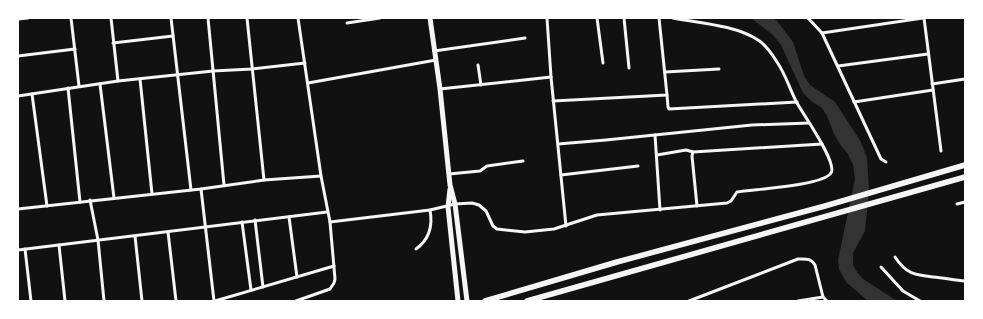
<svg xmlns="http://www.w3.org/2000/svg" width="983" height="319" viewBox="0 0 983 319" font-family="Signika,sans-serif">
  <rect width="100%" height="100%" fill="#111"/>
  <!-- water -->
  <polygon fill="#333" points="751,18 773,18 777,21 793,42 804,76 810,85 835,102 861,142 867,158 869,190 865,231 853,253 853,265 857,272 863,279 897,301 868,301 846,282 839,269 838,260 855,179 853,165 848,154 841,146 834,134 827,116 822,108 811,101 803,93 781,45 773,35"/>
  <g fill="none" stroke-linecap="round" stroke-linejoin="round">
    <!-- minor -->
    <g stroke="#f5f5f5" stroke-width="3">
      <polyline points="71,18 79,86"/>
      <polyline points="111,18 118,81"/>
      <polyline points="171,18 191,190"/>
      <polyline points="208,18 224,185"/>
      <polyline points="247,18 264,180"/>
      <polyline points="547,18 551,77 566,226"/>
      <polyline points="597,18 603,63"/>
      <polyline points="624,18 629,68"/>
      <polyline points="808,18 822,33 881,159 886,162"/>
      <polyline points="924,18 941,151"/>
      <polyline points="18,19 28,18"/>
      <polyline points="347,23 380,18"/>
      <polyline points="822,33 923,18"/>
      <polyline points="113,43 173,36"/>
      <polyline points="434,51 525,38"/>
      <polyline points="18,56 75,49"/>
      <polyline points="478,65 481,85"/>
      <polyline points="838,66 928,54"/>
      <polyline points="665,72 719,69"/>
      <polyline points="140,79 152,194"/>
      <polyline points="308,83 436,60"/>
      <polyline points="100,84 114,198"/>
      <polyline points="932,84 965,79"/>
      <polyline points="68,88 80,202"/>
      <polyline points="440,89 551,77"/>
      <polyline points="32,94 47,206"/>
      <polyline points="667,95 668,107 669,109 797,102"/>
      <polyline points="18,96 118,81 213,71 252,69 305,63"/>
      <polyline points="553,101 667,95 659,18"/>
      <polyline points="854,102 933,90"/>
      <polyline points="655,135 660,210"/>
      <polyline points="558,144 606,140 752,125 809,123"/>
      <polyline points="657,155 686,150 693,152"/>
      <polyline points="449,174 480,171 487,166 523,161"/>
      <polyline points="561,175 638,166"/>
      <polyline points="201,189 214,301"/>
      <polyline points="90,200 98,240 104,301"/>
      <polyline points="957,204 965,202"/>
      <polyline points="697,206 692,156 693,152 822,144"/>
      <polyline points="18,209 201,189 264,180 321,176"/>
      <polyline points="289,217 297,277"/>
      <polyline points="255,220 263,287"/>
      <polyline points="242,222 251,290"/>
      <path d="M330 222 430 210 455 204 472 203 479 205 486 211 493 226 497 229 525 232 554 229 597 215 727 203 731 201 737 192C755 189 822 186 831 173 838 163 803 114 797 103 790 90 786 75 777 62 772 54 766 45 758 40 735 25 699 23 673 18"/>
      <polyline points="168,232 176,301"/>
      <polyline points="135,236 142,301"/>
      <polyline points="59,245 65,301"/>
      <polyline points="25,249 31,301"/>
      <path d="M416 249C430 239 433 226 430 210"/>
      <polyline points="18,250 327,212"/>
      <path d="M895 257C906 274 915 275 933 277 944 278 954 280 965 281"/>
      <polyline points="881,267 903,291 920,301"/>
      <polyline points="215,301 334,266"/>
      <polyline points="296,301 330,289 334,283 335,279 330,222 321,176 298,18"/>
      <path d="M689 301 798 259C806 259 811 258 815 265L823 297 827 301"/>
      <polyline points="798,301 823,297"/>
    </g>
    <!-- primary -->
    <g stroke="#f5f5f5" stroke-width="5">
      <polyline points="430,18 440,89 450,185 455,204 467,301"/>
      <polyline points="450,189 448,207 458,301"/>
    </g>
    <!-- motorway -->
    <g stroke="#f5f5f5" stroke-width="5.5">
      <polyline points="485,301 617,262 825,206 965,165"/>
      <polyline points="527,301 965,177"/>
    </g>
  </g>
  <!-- border -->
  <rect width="983" height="319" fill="none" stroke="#ffffff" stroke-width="38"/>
</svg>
